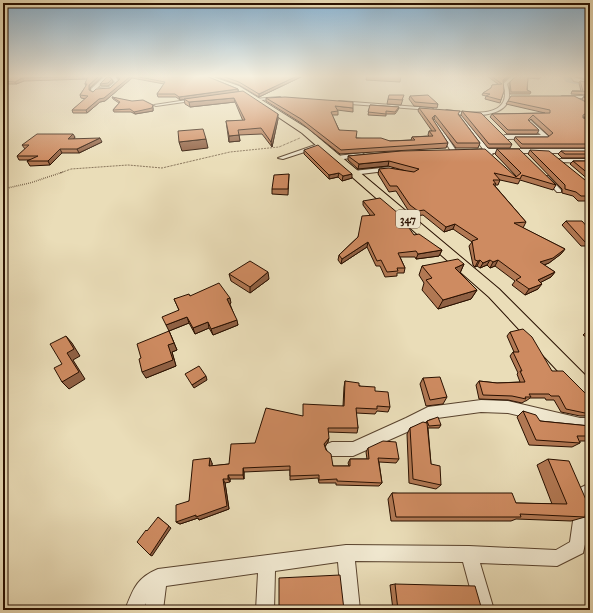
<svg xmlns="http://www.w3.org/2000/svg" width="593" height="613" viewBox="0 0 593 613" font-family="'IM FELL Great Primer',serif">
  <rect width="100%" height="100%" fill="#eaddb8"/>
  <filter id="stains"><feTurbulence type="fractalNoise" baseFrequency=".005" numOctaves="4"/><feColorMatrix values="0 0 0 0 .2 0 0 0 0 .09 0 0 0 0 .02 0 0 0 .5 -.17"/></filter>
  <radialGradient id="worn" r=".72"><stop offset=".6" stop-color="#630" stop-opacity="0"/><stop offset="1" stop-color="#630" stop-opacity=".3"/></radialGradient>
  <g fill="none" stroke-linecap="round" stroke-linejoin="round">
    <!-- river -->
    <polygon fill="#9fb8bb" fill-rule="evenodd" points="562,76 570,76 572,78 590,83 590,87 566,82"/>
    <defs>
      <g id="minor">
        <polygon points="105,76 109,76 97,88 109,87 115,82 109,76 115,76 119,82 111,89 96,90 94,93 92,93 91,89"/>
        <polygon points="208,76 223,76 209,78"/>
        <path d="M512 76H516L507 84C508 87 509 91 509 94 510 115 481 116 466 115 459 114 450 114 445 111L447 110C462 112 506 120 505 93 505 90 503 87 503 84Z"/>
        <polygon points="570,76 590,82 590,84 574,81"/>
        <polygon points="562,96 590,96 590,98 560,98"/>
        <polygon points="280,97 282,99 256,100 254,99"/>
        <polygon points="200,98 198,100 156,106 154,105"/>
        <polygon points="339,101 431,108 433,109 431,110 337,103"/>
        <polygon points="458,116 462,116 489,149 590,149 590,153 492,153 493,154 490,156 486,153 472,152 472,150 483,149"/>
        <polygon points="432,120 436,120 457,152 456,153 452,153"/>
        <polygon points="530,120 548,136 548,138 505,139 502,137 505,135 541,135 528,123"/>
        <polygon points="321,143 323,144 323,146 283,159 278,158"/>
        <polygon points="362,153 365,155 364,156 337,160 334,158 337,156"/>
        <polygon points="560,159 590,159 590,163 558,162 557,161"/>
        <polygon points="391,167 394,169 393,170 353,175 350,173 353,171"/>
        <polygon points="544,176 548,176 561,190 561,192 557,192 544,178"/>
        <polygon points="481,400 508,401 580,418 590,418 590,430 580,430 508,413 481,412 430,419 416,428 353,456 332,456 327,454 325,449 327,444 332,442 353,442 406,418 428,407"/>
        <path d="M590 483 589 527 583 553 557 566 480 563 494 610H476L463 562 355 561 360 610H342L338 562 275 571 274 610H256L258 573 166 586 163 610H145L146 603 143 610H125C133 590 136 578 158 569L346 545 469 546 556 550 570 542 577 493 580 488Z"/>
      </g>
      <polygon id="primary" points="201,76 210,76 239,86 308,129 499,289 590,380 590,400 583,398 489,297 302,133 235,88"/>
    </defs>
    <!-- minor casing -->
    <use href="#minor" stroke="#59432e" stroke-width="2"/>
    <!-- primary casing -->
    <use href="#primary" stroke="#291000" stroke-width="2"/>
    <!-- path-far1 -->
    <polyline stroke="#291000" stroke-width="1" stroke-dasharray="0.5 1" stroke-linecap="butt" points="60,173 71,169 128,165 162,168 230,152 279,147 300,138"/>
    <!-- path -->
    <polyline stroke="#291000" stroke-width="1.5" stroke-dasharray="0.5 1.5" stroke-linecap="butt" points="3,189 30,183 63,172"/>
    <!-- minor -->
    <use href="#minor" fill="#f1e9d1" fill-rule="evenodd"/>
    <!-- primary -->
    <use href="#primary" fill="#eaddb8" fill-rule="evenodd"/>
  </g>
  <!-- wall -->
  <g fill="#b17853" stroke="#291000">
    <polygon points="3,76 103,76 90,88 90,91 93,92 110,88 119,80 116,76 206,76 238,89 238,92 278,119 272,147 262,134 239,135 240,141 229,142 226,121 243,121 235,102 190,107 185,104 184,99 180,100 176,97 158,97 157,94 164,84 132,78 105,101 100,102 87,113 73,113 72,110 86,99 81,98 80,95 86,86 85,84 87,79 24,81 16,84 3,84"/>
    <polygon points="220,76 303,76 259,97 239,85 220,78"/>
    <polygon points="367,76 401,76 400,82 366,80"/>
    <polygon points="487,76 510,76 503,82 504,91 500,103 485,99 486,96 482,95 483,93 491,88 492,85 498,84"/>
    <polygon points="516,76 541,76 541,77 539,79 528,78 527,90 531,92 530,94 510,94 509,85 510,82"/>
    <polygon points="576,76 590,76 590,81"/>
    <polygon points="580,81 590,83 590,95 571,94 572,91 581,91 579,83"/>
    <polygon points="410,96 438,104 437,108 414,106 409,99"/>
    <polygon points="590,96 590,102 586,102 582,100 583,97"/>
    <polygon points="112,97 153,108 153,111 135,114 131,112 114,112 113,110 119,103 113,99"/>
    <polygon points="266,98 353,108 353,112 337,110 338,111 338,115 332,115 339,130 356,138 390,141 411,140 412,137 429,136 428,135 429,131 432,131 418,111 419,108 459,115 480,143 478,148 456,148 434,119 433,120 448,143 446,148 340,154 301,123 266,101"/>
    <polygon points="388,99 403,99 401,105 387,104"/>
    <polygon points="508,101 590,104 590,118 584,117 583,117 590,120 590,148 521,148 514,140 515,137 548,137 549,136 531,119 529,121 539,130 537,134 507,134 490,117 492,114 545,113 506,104"/>
    <polygon points="370,105 399,107 398,110 395,114 386,114 386,116 368,115"/>
    <polygon points="462,111 512,144 510,148 488,148 461,115"/>
    <polygon points="75,137 74,139 102,142 79,153 62,153 50,165 30,166 27,161 30,160 19,160 17,156 25,149 22,145"/>
    <polygon points="497,149 556,185 553,190 520,180 518,184 500,180 498,185 495,185 495,186 526,222 523,228 565,249 561,254 549,263 544,265 555,272 551,277 541,282 538,289 525,295 512,285 515,281 495,266 490,268 487,265 480,268 477,266 475,267 473,265 469,246 472,242 453,229 444,232 423,215 416,216 408,210 396,191 389,192 378,174 379,169 406,171 388,166 358,169 348,160 348,156 401,151 516,177 517,177 495,154"/>
    <polygon points="304,150 352,178 342,181 338,177 329,179 304,154"/>
    <polygon points="530,150 590,184 590,201 578,201 573,196 562,193 562,189 528,154"/>
    <polygon points="561,151 590,154 590,158 562,158 558,154"/>
    <polygon points="573,161 590,161 590,181 570,164"/>
    <polygon points="289,174 288,195 272,194 272,189"/>
    <polygon points="363,201 414,235 442,250 439,256 416,259 415,257 400,257 405,268 404,273 397,273 397,276 385,277 380,266 376,266 367,247 341,264 338,260 339,255 358,237 370,215 363,205"/>
    <polygon points="566,221 590,230 590,246 581,246 562,225"/>
    <polygon points="464,264 460,273 477,290 471,299 438,309 422,290 424,283 419,275 422,266"/>
    <polygon points="229,274 269,279 250,293 231,281"/>
    <polygon points="190,296 231,303 230,304 238,325 213,335 209,328 195,334 189,323 169,331 177,350 172,352 176,366 146,378 141,358 169,331 179,310 174,299"/>
    <polygon points="590,328 590,347 585,343 589,339 583,335"/>
    <polygon points="510,332 552,371 587,395 590,396 590,416 580,416 561,412 554,400 546,400 545,398 530,398 526,401 525,401 522,403 508,400 479,399 476,385 479,381 497,383 520,382 517,374 518,373 510,356 513,352 514,352 507,336"/>
    <polygon points="423,378 447,397 443,404 426,406 420,384"/>
    <polygon points="345,381 375,391 390,407 388,412 377,411 375,414 356,413 358,428 357,433 328,432 328,442 325,446 333,466 349,466 348,463 350,459 367,459 366,452 368,448 399,459 396,463 379,462 382,483 379,486 336,485 336,483 319,483 318,478 290,480 290,470 244,472 244,479 230,479 230,482 225,483 229,509 199,520 198,518 180,524 176,522 212,463 212,466 229,464 255,443 303,416 343,406 344,387"/>
    <polygon points="523,411 540,421 590,426 590,441 580,441 580,443 572,447 529,445 517,417"/>
    <polygon points="427,421 441,425 439,428 428,428 431,464 441,485 436,489 409,483 407,434 410,428 426,423"/>
    <polygon points="548,459 585,517 571,521 516,519 511,521 391,521 388,499 392,493 516,503 552,504 537,465"/>
    <polygon points="395,584 482,610 393,610 390,585"/>
  </g>
  <!-- shaded-wall -->
  <g fill="#906144" stroke="#291000">
    <polygon points="99,76 103,76 90,88 91,93 89,90 89,85"/>
    <polygon points="131,76 132,78 105,101 100,102 87,113 86,110 99,99"/>
    <polygon points="297,76 303,76 259,97 259,94"/>
    <polygon points="508,76 510,76 502,83 503,80"/>
    <polygon points="22,78 24,81 16,84 15,82"/>
    <polygon points="112,79 113,82 108,86 101,86 100,84"/>
    <polygon points="238,89 238,92 180,100 179,97"/>
    <polygon points="234,98 235,102 190,107 189,102"/>
    <polygon points="153,105 153,111 135,114 134,112"/>
    <polygon points="278,114 278,119 272,147 271,142"/>
    <polygon points="435,115 434,119 431,122 432,118"/>
    <polygon points="73,134 75,137 70,143 68,139"/>
    <polygon points="239,135 240,141 229,142 229,136"/>
    <polygon points="100,138 102,142 79,153 77,149"/>
    <polygon points="206,139 208,148 182,151 179,142"/>
    <polygon points="60,149 62,153 50,165 48,161"/>
    <polygon points="389,161 388,166 358,169 359,164"/>
    <polygon points="339,173 338,177 329,179 329,175"/>
    <polygon points="352,174 352,178 342,181 343,176"/>
    <polygon points="455,224 453,229 444,232 446,227"/>
    <polygon points="368,242 367,247 341,264 342,259"/>
    <polygon points="565,249 561,254 549,263 536,268 540,262"/>
    <polygon points="442,250 439,256 416,259 418,254"/>
    <polygon points="480,260 477,266 475,267 478,261"/>
    <polygon points="490,260 487,265 480,268 483,263"/>
    <polygon points="498,260 495,266 490,268 493,262"/>
    <polygon points="464,264 460,273 455,268"/>
    <polygon points="268,272 269,279 250,293 250,287"/>
    <polygon points="555,272 551,277 534,286 538,280"/>
    <polygon points="542,284 538,289 525,295 529,289"/>
    <polygon points="477,290 471,299 438,309 443,300"/>
    <polygon points="230,298 231,303 229,304 227,299"/>
    <polygon points="187,317 189,323 169,331 177,350 172,352 176,366 146,378 142,372 168,345 169,331 166,325"/>
    <polygon points="237,320 238,325 213,335 211,329"/>
    <polygon points="208,322 209,328 195,334 193,328"/>
    <polygon points="66,336 72,343 80,356 73,360 85,379 69,389 62,382 67,353"/>
    <polygon points="206,376 207,380 194,388 192,385"/>
    <polygon points="329,438 328,442 324,448 324,444"/>
    <polygon points="210,458 212,463 212,470 209,466"/>
    <polygon points="243,468 244,472 244,479 243,475"/>
    <polygon points="228,475 230,479 230,482 228,479"/>
    <polygon points="223,479 225,483 229,509 199,520 198,518 180,524 176,522"/>
    <polygon points="158,517 171,528 152,556 150,555"/>
  </g>
  <!-- building -->
  <g fill="#ce8b61" stroke="#291000">
    <polygon points="3,76 86,76 22,78 15,82 3,81"/>
    <polygon points="88,76 99,76 89,85 89,90 93,92 96,89 110,88 120,79 117,76 131,76 104,98 99,99 86,110 72,110 88,96 80,95 87,84 85,84"/>
    <polygon points="108,76 112,79 108,83 100,84"/>
    <polygon points="134,76 206,76 238,89 179,97 175,94 157,94 165,82"/>
    <polygon points="222,76 297,76 259,94 239,82"/>
    <polygon points="491,76 508,76 503,80 504,91 501,100 486,96 490,94 483,93 491,88 492,85 502,84"/>
    <polygon points="516,76 528,76 527,90 531,92 511,92 510,82"/>
    <polygon points="580,81 590,83 590,92 572,91 583,91"/>
    <polygon points="243,91 278,114 271,142 261,128 238,130 239,135 229,136 226,121 245,120 234,98 189,102 184,99"/>
    <polygon points="389,95 404,95 402,100 388,99"/>
    <polygon points="428,95 438,104 415,102 410,96"/>
    <polygon points="511,96 574,96 590,104 590,114 587,113 583,115 583,118 590,120 590,144 522,144 515,137 548,137 553,133 533,115 528,120 539,130 508,130 492,114 550,113 550,110 508,101"/>
    <polygon points="590,96 590,99 588,99 583,97"/>
    <polygon points="112,97 132,101 143,100 153,105 152,108 134,112 130,109 113,110 120,102"/>
    <polygon points="285,97 353,102 353,108 335,106 338,111 331,112 339,130 357,131 356,138 381,138 390,141 415,140 412,137 433,136 429,131 436,131 419,108 460,111 458,114 480,143 457,143 435,115 432,118 448,143 341,150 301,119 266,98"/>
    <polygon points="370,105 399,107 395,112 386,111 386,114 368,112"/>
    <polygon points="462,111 481,113 512,144 489,144"/>
    <polygon points="203,129 206,139 179,142 178,131"/>
    <polygon points="37,134 73,134 68,139 100,138 77,149 60,149 48,161 27,161 38,156 17,156 29,145 22,145"/>
    <polygon points="318,145 352,174 343,176 339,173 329,175 304,150"/>
    <polygon points="485,149 516,177 521,173 497,149 519,149 556,185 522,175 520,179 494,173 500,180 493,180 496,184 493,184 526,222 514,223 565,249 553,258 540,262 555,272 538,280 542,284 529,289 516,280 521,277 498,260 493,262 490,260 483,263 480,260 478,261 475,260 472,241 478,239 455,224 446,227 424,210 418,211 410,205 397,186 390,186 379,169 389,168 414,172 419,169 389,161 359,164 348,156 401,151"/>
    <polygon points="530,150 549,151 590,184 590,196 581,196 576,192 565,189 565,185"/>
    <polygon points="561,151 590,151 590,154 565,154"/>
    <polygon points="573,161 590,161 590,175"/>
    <polygon points="289,174 288,189 272,189 274,175"/>
    <polygon points="380,198 399,214 414,235 419,234 442,250 418,254 416,251 398,253 405,268 397,268 398,271 387,272 381,260 377,261 368,242 342,259 339,255 358,237 362,216 375,215 363,201"/>
    <polygon points="566,221 582,221 590,230 590,242 585,242"/>
    <polygon points="458,259 464,264 455,268 477,290 443,300 426,280 432,278 422,266"/>
    <polygon points="250,261 268,272 250,287 229,274"/>
    <polygon points="219,283 230,298 227,299 237,320 211,329 208,322 193,328 187,317 166,325 162,317 179,310 174,299 189,294 190,296"/>
    <polygon points="523,329 532,337 552,371 563,371 587,395 590,396 590,413 585,413 566,409 559,396 551,396 549,394 529,394 531,397 525,397 526,399 512,396 483,395 479,381 497,383 525,382 520,371 522,371 513,352 519,352 510,332"/>
    <polygon points="169,331 174,343 168,345 173,360 142,372 139,359 141,358 137,344"/>
    <polygon points="66,336 74,349 67,353 79,372 62,382 54,368 62,364 50,344"/>
    <polygon points="199,366 206,376 192,385 185,374"/>
    <polygon points="440,377 447,397 430,400 423,378"/>
    <polygon points="345,381 359,383 359,386 375,387 375,391 388,392 390,407 377,406 377,409 356,408 358,428 328,428 329,438 324,444 326,450 331,454 333,466 350,466 350,459 369,459 368,448 383,441 396,442 399,459 378,458 382,483 337,481 337,479 319,480 319,475 290,476 290,466 243,468 243,475 228,475 228,479 223,479 227,506 196,517 196,515 176,522 176,505 189,501 193,460 210,458 209,466 229,464 231,444 255,443 266,408 303,416 303,404 344,406"/>
    <polygon points="523,411 536,415 540,421 590,426 590,436 577,436 580,443 536,440"/>
    <polygon points="438,417 441,425 429,426 427,421"/>
    <polygon points="423,422 427,423 431,464 440,466 441,485 413,479 410,428"/>
    <polygon points="548,459 569,461 587,502 585,517 520,514 521,517 396,517 392,493 512,493 516,503 567,504"/>
    <polygon points="158,517 169,526 150,555 137,542 146,530 147,531"/>
    <polygon points="340,575 344,610 279,610 279,578"/>
    <polygon points="395,584 475,586 482,610 398,610"/>
  </g>
  <!-- sky -->
  <linearGradient id="sky" x2="0" y2="1"><stop stop-color="#8bb6d6"/><stop offset="0.47" stop-color="#f6f0df"/><stop offset="1" stop-color="#f6f0df" stop-opacity="0"/></linearGradient>
  <rect width="593" height="162" fill="url(#sky)"/>
  <g text-anchor="middle" dominant-baseline="central" stroke-width="3.5" stroke-linejoin="round" paint-order="stroke">
    <!-- shield labels -->
    <rect fill="#f1e9d1" stroke="#65513f" stroke-width="1" x="396" y="210" width="24" height="18" rx="3"/>
    <g font-size="11" font-weight="bold" fill="#291000">
      <text x="408" y="219">347</text>
    </g>
  </g>
  <!-- margin -->
  <rect width="593" height="613" fill="none" stroke="#eaddb8" stroke-width="16"/>
  <rect x="4" y="4" width="585" height="605" fill="none" stroke="#291000" stroke-width="2"/>
  <rect x="8" y="8" width="577" height="597" fill="none" stroke="#291000"/>
  <rect width="100%" height="100%" filter="url(#stains)"/>
  <rect width="100%" height="100%" fill="url(#worn)"/>
</svg>
